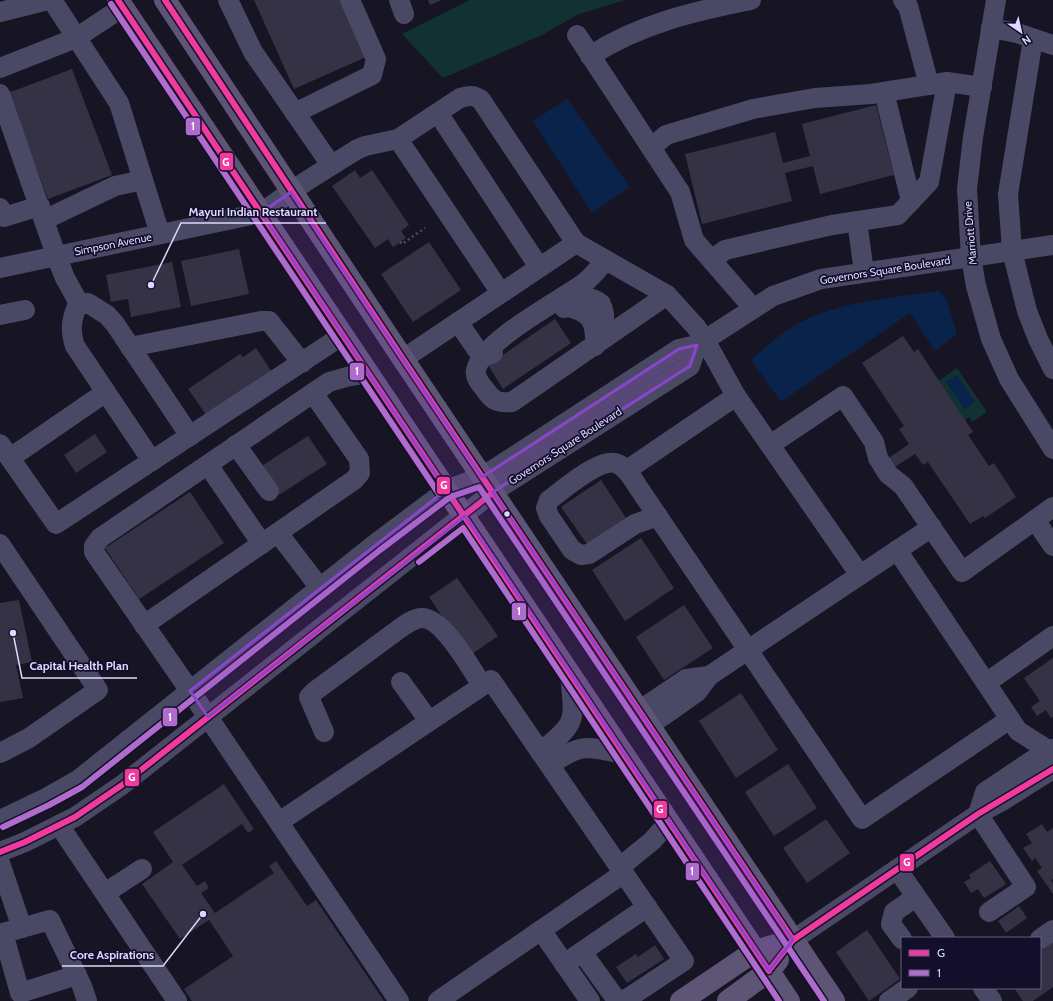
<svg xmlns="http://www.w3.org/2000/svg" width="1053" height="1001" viewBox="0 0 1053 1001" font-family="Cabin,sans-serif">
  <rect width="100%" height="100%" fill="#171424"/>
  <!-- green -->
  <g fill="#123131">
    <polygon points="470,0 625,0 579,14 542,35 443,78 402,34"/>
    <polygon points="957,368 987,412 972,422 969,417 965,420 939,381"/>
  </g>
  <!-- water -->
  <g fill="#0a234b">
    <polygon points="567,99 630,187 592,213 533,121"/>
    <path d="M938 291 946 298 957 334 935 351 910 313 781 402 751 360C766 347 781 332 799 323 841 301 892 298 938 291Z"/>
    <polygon points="957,375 975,402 964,409 946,382"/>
  </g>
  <!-- building -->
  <g fill="#363246">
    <polygon points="254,0 340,0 366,57 294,89"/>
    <polygon points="428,0 442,0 430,5"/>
    <polygon points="72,69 112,175 48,199 8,93"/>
    <polygon points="876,105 894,175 820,194 813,166 785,173 792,201 702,224 685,154 775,132 783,163 810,156 802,124"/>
    <polygon points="355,170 360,178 372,170 409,225 401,231 406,238 393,247 388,239 375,248 332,186"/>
    <polygon points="429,242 461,290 413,322 381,274"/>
    <polygon points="239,249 249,294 191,306 181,261"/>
    <polygon points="172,262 181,307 131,317 128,299 111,302 106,275"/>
    <polygon points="555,319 571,343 503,389 488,365"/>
    <polygon points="903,336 914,352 918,349 965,420 973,432 968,435 989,466 994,463 1016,497 985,518 983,516 970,524 928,462 923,465 915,454 892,469 886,460 909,444 899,429 904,426 862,363"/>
    <polygon points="256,348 272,372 263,378 273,393 246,411 237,396 207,416 188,389 240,354 243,357"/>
    <polygon points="95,434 107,452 76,473 64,455"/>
    <polygon points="308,436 327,464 279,495 260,467"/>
    <polygon points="601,480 626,518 587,544 561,507"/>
    <polygon points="190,492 224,543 139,599 105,548"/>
    <polygon points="641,538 674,588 625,621 592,570"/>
    <polygon points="457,578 498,636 469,656 429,597"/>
    <polygon points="19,600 32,662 16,665 23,698 0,702 0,603"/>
    <polygon points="684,605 713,648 664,680 636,637"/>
    <polygon points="1053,658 1053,717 1051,718 1046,710 1037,716 1031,707 1040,701 1024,678"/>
    <polygon points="741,693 778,750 736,778 699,721"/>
    <polygon points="788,764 817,808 774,836 745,792"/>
    <polygon points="224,784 254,829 248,833 242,824 182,865 197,886 205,881 209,888 201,893 215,913 274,873 269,866 276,861 307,906 316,900 384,1001 192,1001 184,989 233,956 209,920 180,939 142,884 173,862 153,832"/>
    <polygon points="826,819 850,853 807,883 783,848"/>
    <polygon points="1042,824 1047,832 1053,828 1053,879 1051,880 1053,883 1053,894 1037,871 1042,868 1035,858 1032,861 1023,848 1032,843 1026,834"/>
    <polygon points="990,861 1006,884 984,898 978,889 971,893 964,882 971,878 969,875"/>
    <polygon points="1019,906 1027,918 1006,933 998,921"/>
    <polygon points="867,930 900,979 869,1001 836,952"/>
    <polygon points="1053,939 1053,987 1033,1001 1023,1001 1014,988 1040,988 1040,947"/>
    <polygon points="655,945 664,959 627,983 616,967 636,954 638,957"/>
  </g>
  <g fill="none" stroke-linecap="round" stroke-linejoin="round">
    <!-- path -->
    <polyline stroke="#435263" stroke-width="2.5" stroke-dasharray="2 3" stroke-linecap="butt" points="400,242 402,244 425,228"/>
    <!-- minor -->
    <g stroke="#4a4965" stroke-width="20">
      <polyline points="52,0 119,103 143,180"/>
      <polyline points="228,0 253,52 331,165"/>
      <polyline points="399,0 404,14"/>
      <polyline points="903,0 908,6 929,85"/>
      <polyline points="996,0 973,137 967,189 971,257 976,286 991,339 1009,379 1053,449"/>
      <polyline points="0,12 48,0"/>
      <polyline points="991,28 1017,33 1053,45"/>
      <polyline points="577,35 680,192 694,240 753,308"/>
      <polyline points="1033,39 1008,194 1012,251 1027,311 1038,339 1053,369"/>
      <path d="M590 56C639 24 695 11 751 0"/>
      <polyline points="0,68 76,38 123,7"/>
      <polyline points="884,92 911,201"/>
      <polyline points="0,94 56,255 65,278 80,305"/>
      <polyline points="295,113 372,75 376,59 350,0"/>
      <polyline points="438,113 539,267"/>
      <polyline points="398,139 501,293"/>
      <polyline points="651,148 666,135 753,109 815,98 871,94 947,82 982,87"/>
      <polyline points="0,208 4,217 40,206"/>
      <polyline points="44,220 115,186 143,180 160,234"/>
      <polyline points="857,221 864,272"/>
      <polyline points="712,260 725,250 832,225 898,215 929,182 947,82"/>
      <path d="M605 261C599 268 592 277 584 283 559 301 482 341 476 370 474 378 482 385 486 391 494 402 499 403 512 402L667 295"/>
      <path d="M0 268 261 213 305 182 356 150 365 146 398 139 460 98C469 95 474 95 481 100L576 243 667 295 696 327 705 340 736 396 860 575"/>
      <path d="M566 306C589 312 596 319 595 344"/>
      <path d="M564 308C576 299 588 293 601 304 608 319 603 332 595 346"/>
      <polyline points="0,315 25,310"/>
      <polyline points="458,322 482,357 493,353"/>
      <polyline points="130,347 261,321 269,321 302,363"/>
      <polyline points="403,359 576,243"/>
      <polyline points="369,373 350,376 329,382 100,538 94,546 94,552 208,717 399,1001"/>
      <polyline points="0,444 56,524 343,335"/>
      <polyline points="236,445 269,491"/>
      <polyline points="770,445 843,396 874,442 878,458 888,474 903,486 962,572 1053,507"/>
      <polyline points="10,458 106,392"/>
      <path d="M152 461 75 346C70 331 71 321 77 306L88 303 107 315 115 324 190 436"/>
      <polyline points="208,465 262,544"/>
      <polyline points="627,470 736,396"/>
      <path d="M658 516 635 524 589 554 581 555 572 550 549 516 546 508 549 500C563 490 601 456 618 464 628 469 632 478 638 487L862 819 1010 719"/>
      <polyline points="1035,520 1053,546"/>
      <polyline points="278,533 320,588"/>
      <polyline points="0,544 98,690 29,738 0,753"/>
      <polyline points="897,550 1018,731 1048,750"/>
      <polyline points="144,625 354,480 360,473 359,459 313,393"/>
      <polyline points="401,682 429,721"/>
      <polyline points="986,683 1053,636"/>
      <polyline points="640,710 686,679 709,676"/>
      <polyline points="650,725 697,692 709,676 932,527"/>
      <path d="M324 732 309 697 315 691 395 632C402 627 413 618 422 618 444 618 471 669 482 685"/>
      <path d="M540 752C579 722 574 721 570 674"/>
      <path d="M550 765C581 743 587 746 623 754"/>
      <polyline points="978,814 1026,887 989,912"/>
      <polyline points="978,814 985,792 1048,750 1053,749"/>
      <polyline points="0,820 46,798 78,780 375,544 431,502 446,490 482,477 679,349 697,345 773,296 821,279 1053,245"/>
      <polyline points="279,822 491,680 684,961 625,1000 616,999 582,952"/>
      <polyline points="59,825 177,1001"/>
      <polyline points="0,852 25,842 75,817 122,785 493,492 690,366 697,345"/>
      <polyline points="0,863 22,928"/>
      <polyline points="620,867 652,841 669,822"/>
      <polyline points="897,869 945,938"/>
      <polyline points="105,893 142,869"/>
      <polyline points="541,930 590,1001"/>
      <polyline points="902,939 891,924 894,912 916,897"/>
      <polyline points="1040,939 1053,930"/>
      <polyline points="793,940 978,814 1002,801 1053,769"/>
      <polyline points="564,964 647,907"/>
      <polyline points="77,975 20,993 3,933 50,920 82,986 87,1001"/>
      <polyline points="983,988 992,1001"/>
      <polyline points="438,1001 624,873"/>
      <polyline points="889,1001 908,988"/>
    </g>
    <!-- major -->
    <g stroke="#5e5476" stroke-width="22">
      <polyline points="118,0 789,1001"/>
      <polyline points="165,0 403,359 834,1001"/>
      <polyline points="681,1001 755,951 793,940"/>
      <polyline points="728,1001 769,971 778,960"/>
    </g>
    <defs>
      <g id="bus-1">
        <polyline points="118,0 769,971"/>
        <polyline points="165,0 403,359 793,940"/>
        <polyline points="0,852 25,842 75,817 122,785 491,494"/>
        <polyline points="771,968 793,940 978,814 1053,769"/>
      </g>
      <g id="bus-2">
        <polyline points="111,4 439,494"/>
        <polyline points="419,562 463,528 779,1001"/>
        <polyline points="3,827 49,805 82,787 380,550 450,497 479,487 824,1001"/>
      </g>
    </defs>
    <!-- bus-1 casing -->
    <use href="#bus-1" stroke="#130e2a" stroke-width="9"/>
    <!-- bus-2 casing -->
    <use href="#bus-2" stroke="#130e2a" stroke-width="9"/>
    <!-- bus-1 -->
    <use href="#bus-1" stroke="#f13a9d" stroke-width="6"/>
    <!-- bus-2 -->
    <use href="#bus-2" stroke="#b06ccc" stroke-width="6"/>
  </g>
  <!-- marked area -->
  <path fill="#8a46c9" fill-opacity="0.2" stroke="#8a46c9" stroke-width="3" stroke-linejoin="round" d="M291 192 482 477 679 349 697 345 690 366 493 492 793 940 769 971 465 516 208 717 190 691 446 490 261 213Z"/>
  <!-- markers -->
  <circle fill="#dcd8ff" stroke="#130e2a" stroke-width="1.5" cx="507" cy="514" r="3.5"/>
  <g text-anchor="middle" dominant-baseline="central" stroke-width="3.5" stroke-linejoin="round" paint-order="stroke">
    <!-- street labels -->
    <g font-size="11" fill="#dcd8ff" stroke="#130e2a">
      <text transform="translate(970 233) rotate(-95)">Marriott Drive</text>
      <text transform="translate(113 244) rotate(-11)">Simpson Avenue</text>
      <text transform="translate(885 270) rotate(-9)">Governors Square Boulevard</text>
      <text transform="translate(565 446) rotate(-33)">Governors Square Boulevard</text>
    </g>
  </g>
  <!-- callouts -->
  <path fill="none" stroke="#dcd8ff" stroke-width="1.5" d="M151 285L181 223H326M13 633L22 678H137M203 914L163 966H62"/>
  <g fill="#dcd8ff" stroke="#130e2a" stroke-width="1.5">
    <circle cx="151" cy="285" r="4"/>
    <circle cx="13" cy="633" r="4"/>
    <circle cx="203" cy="914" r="4"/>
  </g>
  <g font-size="12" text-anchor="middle" font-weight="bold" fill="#dcd8ff" stroke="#130e2a" stroke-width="3.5" stroke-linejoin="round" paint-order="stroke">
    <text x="253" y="216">Mayuri Indian Restaurant</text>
    <text x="79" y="670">Capital Health Plan</text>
    <text x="112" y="959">Core Aspirations</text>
  </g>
  <g stroke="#130e2a" stroke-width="1.5">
    <rect x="185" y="117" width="16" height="19" rx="4" fill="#b06ccc"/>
    <rect x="219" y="152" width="15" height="19" rx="4" fill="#f13a9d"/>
    <rect x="349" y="362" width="16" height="19" rx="4" fill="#b06ccc"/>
    <rect x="436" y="476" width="15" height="19" rx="4" fill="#f13a9d"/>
    <rect x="511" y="602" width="16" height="19" rx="4" fill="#b06ccc"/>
    <rect x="162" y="707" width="16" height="20" rx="4" fill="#b06ccc"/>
    <rect x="124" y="768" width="16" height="19" rx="4" fill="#f13a9d"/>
    <rect x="653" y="800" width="15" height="19" rx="4" fill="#f13a9d"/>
    <rect x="899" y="853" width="16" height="19" rx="4" fill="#f13a9d"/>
    <rect x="685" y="862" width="15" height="19" rx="4" fill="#b06ccc"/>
  </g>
  <g font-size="11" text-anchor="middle" font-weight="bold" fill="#fff">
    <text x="193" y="130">1</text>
    <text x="226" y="166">G</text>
    <text x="357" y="375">1</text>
    <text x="444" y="489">G</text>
    <text x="519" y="615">1</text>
    <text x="170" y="721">1</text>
    <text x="132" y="781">G</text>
    <text x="660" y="813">G</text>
    <text x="907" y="866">G</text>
    <text x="692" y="875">1</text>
  </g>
  <!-- legend -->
  <rect x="901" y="937" width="140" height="52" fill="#130e2a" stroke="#635f7f"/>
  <rect x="909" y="950" width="20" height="6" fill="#f13a9d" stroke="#635f7f"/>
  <text x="937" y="957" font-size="12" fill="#dcd8ff">G</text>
  <rect x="909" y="970" width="20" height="6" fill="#b06ccc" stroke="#635f7f"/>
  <text x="937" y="977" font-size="12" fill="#dcd8ff">1</text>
  <!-- north arrow -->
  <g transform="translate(1021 32) rotate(146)" stroke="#130e2a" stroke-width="3" paint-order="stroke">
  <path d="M0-3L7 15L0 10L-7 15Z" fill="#dcd8ff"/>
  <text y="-6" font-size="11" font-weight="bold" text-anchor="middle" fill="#dcd8ff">N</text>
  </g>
</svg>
